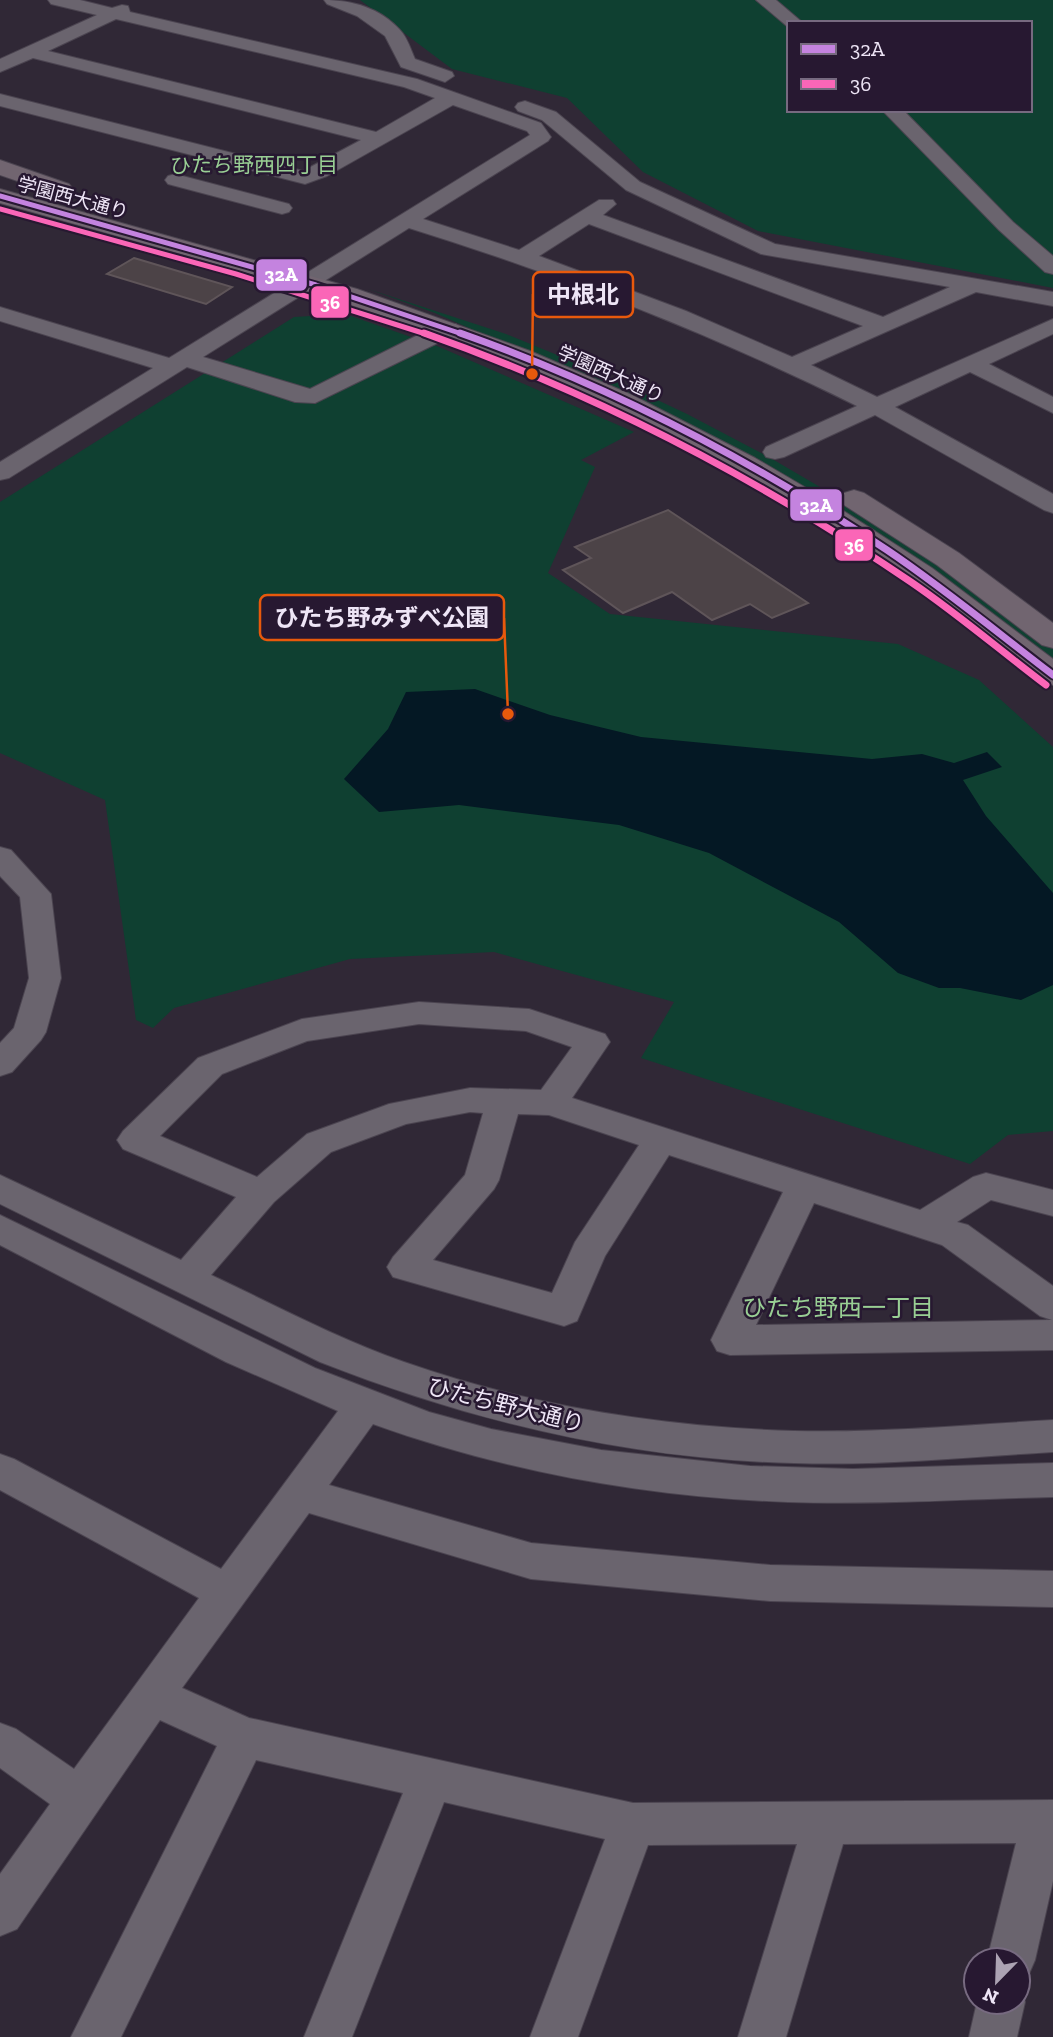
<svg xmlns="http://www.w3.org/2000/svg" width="1053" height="2037" viewBox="0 0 1053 2037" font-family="'Zilla Slab','Noto Sans JP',serif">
  <rect width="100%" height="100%" fill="#302836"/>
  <!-- green -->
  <g fill="#0f4031" fill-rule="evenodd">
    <path d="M360 0H1053V288L758 231 643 172 567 98 452 69ZM789 23H1030V110H789Z"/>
    <polygon points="368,289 506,334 596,371 687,414 767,456 868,515 1053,647 1053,663 906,554 496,340 435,313"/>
    <polygon points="345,314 437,346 634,432 581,460 595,467 548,573 610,614 898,644 979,680 1053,747 1053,1131 1008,1135 970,1164 641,1058 674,1002 494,952 350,959 174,1008 153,1028 136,1020 105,800 0,753 0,502 294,317"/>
  </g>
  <!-- water -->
  <polygon fill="#041824" points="475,689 550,715 641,737 872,759 922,754 954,763 987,752 1002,767 963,780 986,816 1053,893 1053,985 1021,1000 960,988 939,988 898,973 839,922 709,853 619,825 459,805 379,812 344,779 388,729 406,692"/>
  <!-- building -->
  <g fill="#4c4347" stroke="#5f5559" stroke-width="2">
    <polygon points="134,258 232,287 206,304 107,274"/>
    <polygon points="668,510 808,603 772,618 750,604 712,620 672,592 623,613 563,570 591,558 575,547"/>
  </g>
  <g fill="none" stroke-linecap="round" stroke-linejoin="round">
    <defs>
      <g id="minor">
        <path d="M48 0H80L112 8 122 5 128 6 130 12 417 79 541 123 551 137 548 141 423 219 519 250 599 200H613L616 204 603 215 883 317 950 287 761 254 626 190 542 120 518 111 515 107 518 103 525 101 556 112 640 182 775 244 1053 292V306L976 292 811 365 877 397 1053 319V334L989 364 1053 397V413L970 372 895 407 1053 494V513L1044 510 875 415 784 457 775 459 766 457 763 452 766 447 857 406C712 334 563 276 409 228L203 357 310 389 440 324H456L459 329 456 334 315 403 295 402 187 367 9 478 0 480V462L153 368 0 321V307L169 358 530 135 527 131 453 105 327 176 305 184 0 106V94L303 171 361 140 33 58 0 72V59L97 15 51 4ZM116 19 404 87 435 98 376 132 48 51ZM589 224 863 326 792 357 686 311 539 256Z"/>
        <path d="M324 0C352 0 380 8 400 30 407 37 411 50 415 59L452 72 454 76 445 82 401 67 385 36 357 16 327 4Z"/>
        <polygon points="756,0 776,0 803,23 789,23 788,27"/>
        <polygon points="882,110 903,110 1013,222 1053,256 1053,274 1045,272 999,230"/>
        <polygon points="175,174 289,204 292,208 289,212 282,214 168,184 165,180 168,176"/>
        <polygon points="0,847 11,850 51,894 61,978 46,1032 41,1040 12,1072 0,1076 0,1043 14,1028 29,978 20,897 0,876"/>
        <path d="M419 1002 529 1009 605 1034 610 1042 572 1098 920 1210 973 1177 986 1173 1053 1190V1216L991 1200 957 1222 968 1225 1053 1286V1350L730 1355 717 1351 711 1340 783 1192 669 1155 605 1256 577 1321 564 1326 393 1277 387 1267 393 1257 465 1175 483 1113 470 1112 406 1124 331 1152 274 1202 211 1275C275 1305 338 1339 404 1362 529 1406 662 1427 794 1431 880 1433 967 1425 1053 1420V1452C967 1457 880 1466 794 1463 630 1459 473 1422 320 1362L0 1204V1175L181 1260 236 1197 123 1149 117 1140 123 1131 198 1058 302 1019ZM419 1024 526 1031 572 1047 541 1090 470 1088 389 1104 307 1134 257 1177 160 1136 222 1074 307 1041ZM518 1114 549 1115 639 1145 575 1242 552 1293 433 1260 494 1189 499 1180ZM814 1203 942 1245 1040 1316 1052 1320 756 1325Z"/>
        <path d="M0 1215 315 1368 429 1412 491 1429 601 1450 750 1466 853 1469 1053 1463V1497C965 1499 876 1505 788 1502 646 1497 507 1472 373 1424L329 1485 531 1543 770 1565 1053 1571V1607L770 1601 531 1579 309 1513 182 1688 249 1718 633 1803 1053 1800V1881L1035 1960 1028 1976 1018 1980V1960H987L1016 1843 843 1844 786 2037H738L797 1844 648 1845 578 2037H530L605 1839 444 1802 352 2037H304L403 1793 256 1760 121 2037H71L217 1746 160 1720 17 1929 0 1936V1874L50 1804 0 1768V1723L16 1729 74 1769 199 1598 0 1490V1454L14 1459 221 1569 338 1411 226 1362 0 1245Z"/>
        <polygon points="1018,1985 1025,2002 1017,2037 969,2037 977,2002 1018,2002"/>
      </g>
      <g id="major">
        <polygon points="0,160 69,184 73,189 69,194 61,196 0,175"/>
        <path d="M0 189 357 289 530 351 632 395 755 458 825 499 932 568 1053 659V685L1042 682C997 648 954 611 908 579 814 514 715 455 612 407 417 314 207 262 0 203Z"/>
        <polygon points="854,490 864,493 959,553 1053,623 1053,648 1042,645 937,565 844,505 839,499 844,493"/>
      </g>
    </defs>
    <!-- minor casing -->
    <use href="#minor" stroke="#4b4450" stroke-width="2"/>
    <!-- major casing -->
    <use href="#major" stroke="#4b4450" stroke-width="2"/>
    <!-- minor -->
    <use href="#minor" fill="#6a646e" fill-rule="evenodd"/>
    <!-- major -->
    <use href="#major" fill="#716570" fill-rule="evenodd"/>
    <defs>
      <polyline id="bus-1-far1" points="0,196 316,285 465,335"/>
      <path id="bus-1" d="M460 333C610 386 755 462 887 550 945 589 998 633 1053 675"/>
      <polyline id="bus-2-far1" points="0,209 236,274 429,335"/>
      <path id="bus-2" d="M424 333C597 394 759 479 911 582 958 614 1001 651 1046 685"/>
    </defs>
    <!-- bus-1-far1 casing -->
    <use href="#bus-1-far1" stroke="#271831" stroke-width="9"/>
    <!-- bus-1 casing -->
    <use href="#bus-1" stroke="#271831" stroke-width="11"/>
    <!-- bus-2-far1 casing -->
    <use href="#bus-2-far1" stroke="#271831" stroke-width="9"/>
    <!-- bus-2 casing -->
    <use href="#bus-2" stroke="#271831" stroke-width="11"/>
    <!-- bus-1-far1 -->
    <use href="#bus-1-far1" stroke="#c483df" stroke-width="5"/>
    <!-- bus-1 -->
    <use href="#bus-1" stroke="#c483df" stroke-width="7"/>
    <!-- bus-2-far1 -->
    <use href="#bus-2-far1" stroke="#fa66b7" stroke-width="5"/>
    <!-- bus-2 -->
    <use href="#bus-2" stroke="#fa66b7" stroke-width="7"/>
  </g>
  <g text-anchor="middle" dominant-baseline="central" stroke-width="5" stroke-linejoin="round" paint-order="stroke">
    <!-- far-street labels -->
    <g font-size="19" fill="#eee5f6" stroke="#271831">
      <text transform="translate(73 198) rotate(15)">学園西大通り</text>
      <text transform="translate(611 374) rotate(24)">学園西大通り</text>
    </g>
    <!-- far-neighbourhood labels -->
    <g font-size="21" fill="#99cf94" stroke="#271831">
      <text x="254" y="164">ひたち野西四丁目</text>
    </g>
    <!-- street labels -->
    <g font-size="23" fill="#eee5f6" stroke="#271831">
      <text transform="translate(506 1405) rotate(14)">ひたち野大通り</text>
    </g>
    <!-- neighbourhood labels -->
    <g font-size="24" fill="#99cf94" stroke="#271831">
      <text x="838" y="1307">ひたち野西一丁目</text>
    </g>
  </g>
  <!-- callouts -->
  <path fill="none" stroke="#e8590c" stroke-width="2.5" d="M532 374L533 294M508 714L504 618"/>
  <g fill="#e8590c" stroke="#271831" stroke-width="2.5">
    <circle cx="532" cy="374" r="7"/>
    <circle cx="508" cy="714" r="7"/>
  </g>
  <g fill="#271831" stroke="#e8590c" stroke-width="2.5">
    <rect x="533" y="272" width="100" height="45" rx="7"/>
    <rect x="260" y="595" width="244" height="45" rx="7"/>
  </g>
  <g font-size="24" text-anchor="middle" font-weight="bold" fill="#eee5f6">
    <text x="583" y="303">中根北</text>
    <text x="382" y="626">ひたち野みずべ公園</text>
  </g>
  <g stroke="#271831" stroke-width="2.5">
    <rect x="255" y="258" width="53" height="34" rx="7" fill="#c483df"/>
    <rect x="310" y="285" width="40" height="34" rx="7" fill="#fa66b7"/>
    <rect x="789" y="488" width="54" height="34" rx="7" fill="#c483df"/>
    <rect x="834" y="528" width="40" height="34" rx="7" fill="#fa66b7"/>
  </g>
  <g font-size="19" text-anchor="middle" font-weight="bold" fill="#fff">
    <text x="281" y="281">32A</text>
    <text x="330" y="309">36</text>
    <text x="816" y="512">32A</text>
    <text x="854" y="552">36</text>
  </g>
  <!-- legend -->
  <rect x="787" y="21" width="245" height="91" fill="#271831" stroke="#776a80" stroke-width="2"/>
  <rect x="801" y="44" width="35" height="10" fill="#c483df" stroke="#776a80" stroke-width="2"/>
  <text x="850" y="56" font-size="21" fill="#eee5f6">32A</text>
  <rect x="801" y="79" width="35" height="10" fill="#fa66b7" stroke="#776a80" stroke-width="2"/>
  <text x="850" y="91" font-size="21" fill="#eee5f6">36</text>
  <!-- north arrow -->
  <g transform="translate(997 1981) rotate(203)"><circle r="33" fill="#271831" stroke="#776a80" stroke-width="2"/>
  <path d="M0-5L12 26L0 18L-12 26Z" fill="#aca3b3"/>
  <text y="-10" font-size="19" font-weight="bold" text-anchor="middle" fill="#eee5f6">N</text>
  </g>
</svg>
